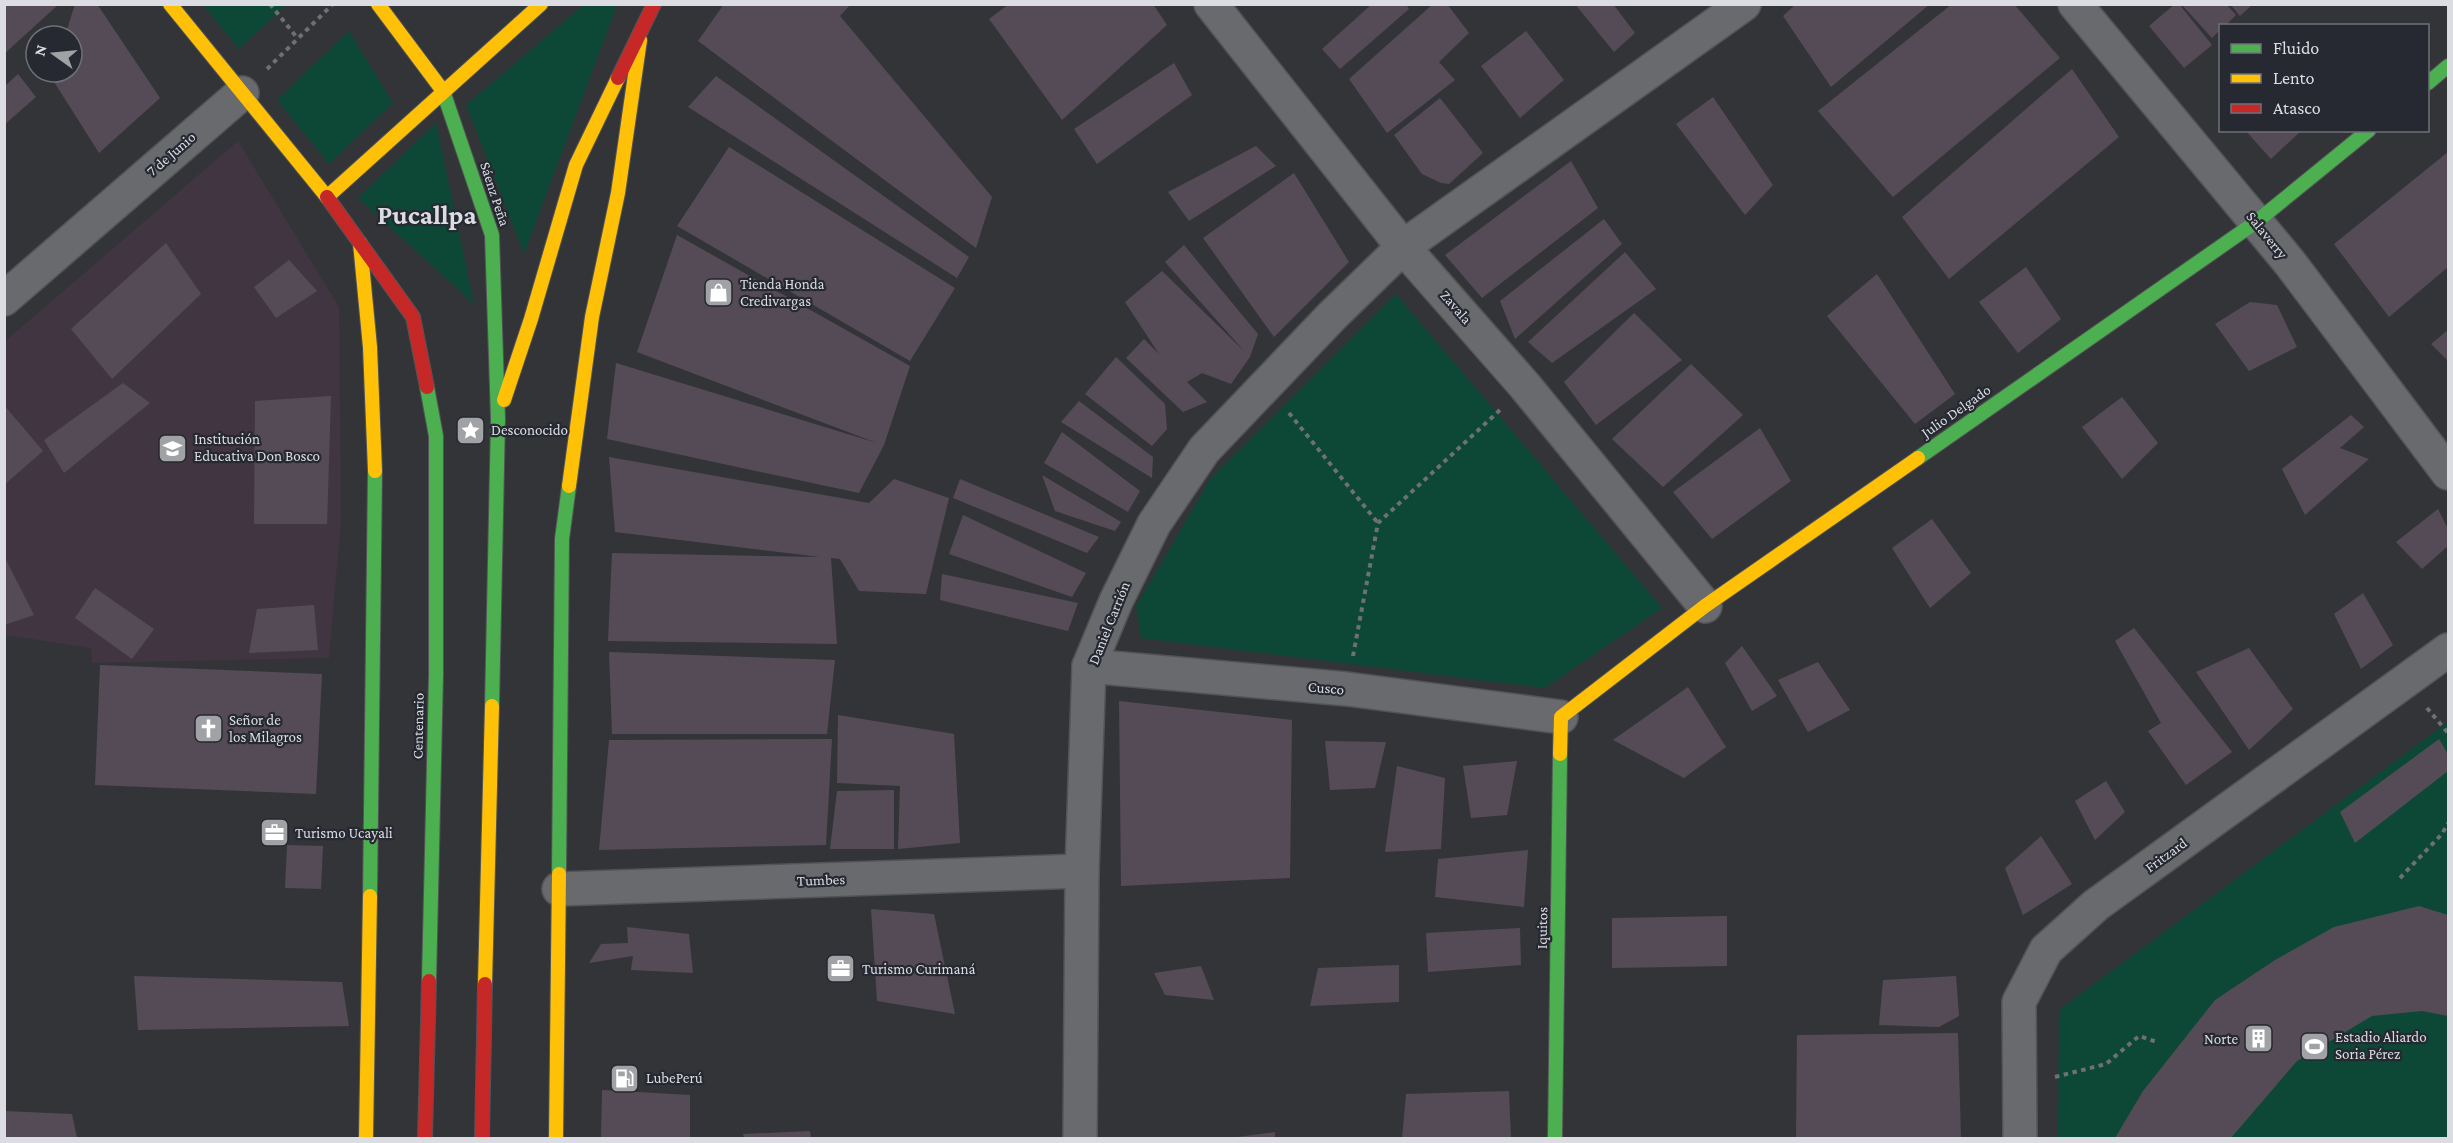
<svg xmlns="http://www.w3.org/2000/svg" width="2453" height="1143" viewBox="0 0 2453 1143" font-family="'Crimson Pro',serif">
  <rect width="100%" height="100%" fill="#333438"/>
  <!-- education -->
  <polygon fill="#413541" points="238,141 339,307 341,520 329,658 92,663 91,648 5,635 4,342"/>
  <!-- green -->
  <g fill="#0c4835">
    <polygon points="585,4 617,5 524,254 466,105"/>
    <polygon points="203,5 286,5 239,49"/>
    <polygon points="349,31 393,103 329,164 277,100"/>
    <polygon points="436,123 474,304 358,198"/>
    <polygon points="1396,294 1662,608 1545,688 1141,638 1136,606 1211,478"/>
    <polygon points="2448,722 2448,1138 2058,1138 2059,1010"/>
  </g>
  <!-- building -->
  <g fill="#554b56">
    <polygon points="4,4 59,4 4,54"/>
    <polygon points="75,4 97,4 160,98 99,153 51,77 53,72 72,72 72,36 65,36"/>
    <polygon points="724,4 851,4 840,16 992,197 976,248 698,41"/>
    <polygon points="1009,4 1153,4 1167,25 1062,120 989,19"/>
    <polygon points="1372,4 1406,4 1409,9 1340,69 1322,49"/>
    <polygon points="1433,4 1447,4 1469,33 1439,62 1455,80 1387,133 1349,79"/>
    <polygon points="1575,4 1613,4 1635,33 1614,52"/>
    <polygon points="1796,4 1930,4 1831,87 1783,16"/>
    <polygon points="1952,4 2014,4 2060,58 1893,197 1818,111"/>
    <polygon points="2175,4 2179,4 2212,45 2184,68 2149,26"/>
    <polygon points="2230,4 2253,4 2240,16"/>
    <polygon points="2182,5 2227,5 2236,15 2225,26 2220,26 2220,30 2212,38"/>
    <polygon points="1526,31 1564,80 1520,118 1481,66"/>
    <polygon points="1174,63 1192,95 1097,164 1074,129"/>
    <polygon points="2072,69 2119,137 1949,279 1902,217"/>
    <polygon points="18,74 36,97 4,125 4,87"/>
    <polygon points="716,76 969,257 957,278 688,107"/>
    <polygon points="1713,97 1773,185 1745,215 1676,124"/>
    <polygon points="1440,98 1483,153 1449,184 1441,183 1422,174 1394,135"/>
    <polygon points="2245,130 2302,130 2271,159"/>
    <polygon points="1256,146 1276,166 1189,221 1168,192"/>
    <polygon points="729,147 955,288 910,361 677,226"/>
    <polygon points="2448,152 2448,267 2389,317 2334,244"/>
    <polygon points="1571,161 1598,208 1482,298 1445,255"/>
    <polygon points="1294,173 1349,262 1274,337 1203,238"/>
    <polygon points="1604,219 1622,244 1515,339 1500,301"/>
    <polygon points="677,235 910,366 884,445 859,493 607,439 616,363 877,443 637,352"/>
    <polygon points="166,243 201,294 112,379 71,329"/>
    <polygon points="1184,245 1258,334 1250,357 1231,384 1202,373 1187,382 1207,402 1183,412 1126,358 1144,339 1159,354 1125,302 1162,271 1245,352 1165,262"/>
    <polygon points="1625,252 1656,289 1552,363 1528,342"/>
    <polygon points="289,260 317,291 276,318 254,287"/>
    <polygon points="2026,267 2061,319 2018,353 1979,302"/>
    <polygon points="1877,274 1955,394 1915,424 1827,316"/>
    <polygon points="2250,302 2277,305 2297,347 2249,371 2215,324"/>
    <polygon points="1634,313 1682,360 1596,425 1564,382"/>
    <polygon points="2448,330 2448,361 2431,344"/>
    <polygon points="1116,357 1165,404 1167,429 1152,446 1085,394"/>
    <polygon points="1691,364 1743,415 1663,487 1612,439"/>
    <polygon points="123,383 150,403 64,473 44,440"/>
    <polygon points="331,396 327,524 254,524 255,401"/>
    <polygon points="2122,397 2158,443 2122,479 2082,427"/>
    <polygon points="1079,401 1153,457 1152,478 1061,422"/>
    <polygon points="4,405 43,451 4,485"/>
    <polygon points="2351,415 2364,427 2340,448 2369,459 2305,515 2282,469"/>
    <polygon points="1760,428 1791,481 1712,539 1673,492"/>
    <polygon points="1062,432 1140,491 1128,512 1044,463"/>
    <polygon points="609,457 869,503 894,479 949,498 926,594 859,591 840,559 831,558 837,644 608,641 612,553 820,557 615,532"/>
    <polygon points="1042,475 1121,522 1115,531 1055,511"/>
    <polygon points="960,479 1099,537 1087,553 953,498"/>
    <polygon points="2438,509 2448,529 2448,546 2422,569 2396,542"/>
    <polygon points="963,515 1086,573 1072,597 949,554"/>
    <polygon points="1932,519 1971,573 1930,608 1892,548"/>
    <polygon points="4,556 34,615 4,625"/>
    <polygon points="942,574 1078,603 1068,631 940,600"/>
    <polygon points="95,588 154,629 132,659 75,618"/>
    <polygon points="2363,593 2393,645 2361,669 2334,614"/>
    <polygon points="314,605 318,650 249,653 257,609"/>
    <polygon points="2134,628 2232,752 2186,785 2148,731 2161,723 2115,641"/>
    <polygon points="1742,646 1777,696 1752,711 1725,663"/>
    <polygon points="2249,648 2293,709 2249,750 2196,672"/>
    <polygon points="609,652 835,660 827,734 612,734"/>
    <polygon points="1818,662 1850,710 1808,732 1778,680"/>
    <polygon points="100,665 322,674 316,794 95,785"/>
    <polygon points="1688,687 1726,747 1684,778 1613,740"/>
    <polygon points="1119,701 1292,720 1290,878 1121,886"/>
    <polygon points="838,715 954,734 960,843 898,849 900,786 837,783"/>
    <polygon points="832,739 826,845 599,850 609,740"/>
    <polygon points="2439,739 2448,754 2448,771 2355,843 2340,812"/>
    <polygon points="1325,741 1386,742 1375,788 1330,790"/>
    <polygon points="1517,761 1507,815 1471,818 1463,766"/>
    <polygon points="1397,766 1445,778 1441,849 1385,852"/>
    <polygon points="2106,781 2125,812 2095,840 2075,801"/>
    <polygon points="894,790 894,849 830,849 837,791"/>
    <polygon points="2041,836 2072,884 2023,915 2005,868"/>
    <polygon points="287,845 323,846 321,889 285,888"/>
    <polygon points="1528,850 1524,907 1435,897 1438,859"/>
    <polygon points="2419,906 2448,915 2448,1016 2422,1011 2372,1016 2297,1061 2231,1138 2115,1138 2143,1091 2215,1000 2275,960 2334,927"/>
    <polygon points="871,909 934,914 955,1014 877,1001"/>
    <polygon points="1727,916 1727,966 1612,968 1612,918"/>
    <polygon points="627,927 689,934 693,973 631,970 633,956 589,963 601,944 628,943"/>
    <polygon points="1520,928 1521,965 1428,972 1426,933"/>
    <polygon points="1399,965 1399,1002 1310,1006 1318,968"/>
    <polygon points="1201,966 1214,1000 1165,995 1154,973"/>
    <polygon points="134,976 342,982 349,1026 138,1030"/>
    <polygon points="1956,976 1959,1016 1939,1027 1879,1025 1883,980"/>
    <polygon points="1958,1033 1961,1138 1796,1138 1797,1035"/>
    <polygon points="602,1090 690,1095 690,1138 601,1138"/>
    <polygon points="1509,1091 1511,1138 1402,1138 1406,1094"/>
    <polygon points="4,1111 72,1114 77,1138 4,1138"/>
    <polygon points="810,1131 811,1138 744,1138 743,1134"/>
    <polygon points="1275,1132 1275,1138 1238,1138 1237,1137"/>
  </g>
  <g fill="none" stroke-linecap="round" stroke-linejoin="round">
    <defs>
      <g id="street">
        <polyline points="1211,4 1403,247 1525,386 1705,606"/>
        <polyline points="2075,4 2290,263 2448,473"/>
        <polyline points="4,299 242,93"/>
        <polyline points="1089,666 1347,689 1561,717"/>
        <polyline points="559,889 1082,871"/>
        <polyline points="1080,1138 1082,871 1089,666 1116,601 1154,524 1204,450 1332,316 1403,247 1744,4"/>
        <polyline points="2020,1138 2019,1002 2046,950 2096,905 2448,650"/>
      </g>
      <g id="fast">
        <polyline points="2428,83 2448,66"/>
        <polyline points="443,91 492,235 498,419 492,706"/>
        <polyline points="427,387 436,436 436,675 429,981"/>
        <polyline points="1918,458 2256,222 2369,130"/>
        <polyline points="559,874 562,539 569,486"/>
        <polyline points="370,896 375,471"/>
        <polyline points="1555,1138 1560,754"/>
      </g>
      <g id="slow">
        <polyline points="170,4 327,197"/>
        <polyline points="378,4 443,91"/>
        <polyline points="327,197 541,4"/>
        <polyline points="360,243 370,347 375,471"/>
        <polyline points="504,400 531,319 576,165 618,78"/>
        <polyline points="569,486 592,317 618,193 640,40"/>
        <polyline points="1560,754 1561,717 1705,606 1918,458"/>
        <polyline points="485,984 492,706"/>
        <polyline points="366,1138 370,896"/>
        <polyline points="556,1138 559,874"/>
      </g>
      <g id="jam">
        <polyline points="618,78 654,4"/>
        <polyline points="327,197 413,317 427,387"/>
        <polyline points="425,1138 429,981"/>
        <polyline points="482,1138 485,984"/>
      </g>
    </defs>
    <!-- street casing -->
    <use href="#street" stroke="#515356" stroke-width="36"/>
    <!-- fast casing -->
    <use href="#fast" stroke="#515356" stroke-width="16"/>
    <!-- slow casing -->
    <use href="#slow" stroke="#515356" stroke-width="16"/>
    <!-- jam casing -->
    <use href="#jam" stroke="#515356" stroke-width="16"/>
    <!-- path -->
    <g stroke="#6e7073" stroke-width="4" stroke-dasharray="4.5 4.5" stroke-linecap="butt">
      <polyline points="270,4 298,39"/>
      <polyline points="267,69 333,4"/>
      <polyline points="1289,413 1378,523"/>
      <polyline points="1353,656 1378,523 1500,410"/>
      <polyline points="2427,708 2448,733"/>
      <polyline points="2400,878 2442,834 2448,823"/>
      <polyline points="2055,1077 2106,1064 2139,1036 2157,1042"/>
    </g>
    <!-- street -->
    <use href="#street" stroke="#696a6e" stroke-width="33"/>
    <!-- fast -->
    <use href="#fast" stroke="#4caf50" stroke-width="14"/>
    <!-- slow -->
    <use href="#slow" stroke="#ffc107" stroke-width="14"/>
    <!-- jam -->
    <use href="#jam" stroke="#c62828" stroke-width="14"/>
  </g>
  <!-- icons -->
  <defs>
    <symbol id="shop-square" viewBox="-11 -11 22 22"><rect x="-9" y="-9" width="18" height="18" rx="4" fill="#a0a2a6" stroke="#262931"/><path d="M-5-2.5h2.3a2.7 3.5 0 0 1 5.4 0H5L5.5 6h-11ZM-1.5-2.5h3a1.5 2.3 0 0 0-3 0Z" fill="#fff"/></symbol>
    <symbol id="sight-square" viewBox="-11 -11 22 22"><rect x="-9" y="-9" width="18" height="18" rx="4" fill="#a0a2a6" stroke="#262931"/><path d="M0-6L1.8-2.2L6-1.7L2.9 1.2L3.7 5.4L0 3.3L-3.7 5.4L-2.9 1.2L-6-1.7L-1.8-2.2Z" fill="#fff"/></symbol>
    <symbol id="school-square" viewBox="-11 -11 22 22"><rect x="-9" y="-9" width="18" height="18" rx="4" fill="#a0a2a6" stroke="#262931"/><path d="M0-5L7-2L0 1L-7-2ZM-4 1L0 2.5L4 1V4Q0 6-4 4Z" fill="#fff"/></symbol>
    <symbol id="church-square" viewBox="-11 -11 22 22"><rect x="-9" y="-9" width="18" height="18" rx="4" fill="#a0a2a6" stroke="#262931"/><path d="M-1.2-6h2.4v3.5h3.3v2.4h-3.3V6h-2.4V-.1h-3.3v-2.4h3.3Z" fill="#fff"/></symbol>
    <symbol id="office-square" viewBox="-11 -11 22 22"><rect x="-9" y="-9" width="18" height="18" rx="4" fill="#a0a2a6" stroke="#262931"/><path d="M-6-3h4V-5.5h4V-3h4V5H-6ZM-1-4.5V-3h2v-1.5ZM-6 0V1H6V0Z" fill="#fff"/></symbol>
    <symbol id="building-square" viewBox="-11 -11 22 22"><rect x="-9" y="-9" width="18" height="18" rx="4" fill="#a0a2a6" stroke="#262931"/><path d="M-4-6H4V6H1V3H-1V6H-4ZM-2.5-4.3h1.7v1.8h-1.7ZM.8-4.3h1.7v1.8H.8ZM-2.5-1h1.7V.8h-1.7ZM.8-1h1.7V.8H.8Z" fill="#fff"/></symbol>
    <symbol id="stadium-square" viewBox="-11 -11 22 22"><rect x="-9" y="-9" width="18" height="18" rx="4" fill="#a0a2a6" stroke="#262931"/><path d="M0-5a6.5 5 0 1 0 0 10a6.5 5 0 1 0 0-10ZM-3.5-1.8h7v3.6h-7Z" fill="#fff"/></symbol>
    <symbol id="fuel-square" viewBox="-11 -11 22 22"><rect x="-9" y="-9" width="18" height="18" rx="4" fill="#a0a2a6" stroke="#262931"/><path d="M-5.5-6h7V0h2V4h1.3V-2.5L3-4.5l.8-.8L6-3V5H2.5V1h-1V6h-7ZM-4.2-4.7v3.2H.2V-4.7Z" fill="#fff"/></symbol>
  </defs>
  <g fill-rule="evenodd">
    <use href="#shop-square" x="702" y="276" width="33" height="33"/>
    <use href="#sight-square" x="454" y="414" width="33" height="33"/>
    <use href="#school-square" x="156" y="432" width="33" height="33"/>
    <use href="#church-square" x="192" y="712" width="33" height="33"/>
    <use href="#office-square" x="258" y="816" width="33" height="33"/>
    <use href="#office-square" x="824" y="952" width="33" height="33"/>
    <use href="#building-square" x="2242" y="1022" width="33" height="33"/>
    <use href="#stadium-square" x="2298" y="1030" width="33" height="33"/>
    <use href="#fuel-square" x="608" y="1062" width="33" height="33"/>
  </g>
  <g text-anchor="middle" dominant-baseline="central" stroke-width="4.5" stroke-linejoin="round" paint-order="stroke">
    <!-- street labels -->
    <g font-size="15" fill="#dbdde2" stroke="#262931">
      <text transform="translate(171 154) rotate(-41)">7 de Junio</text>
      <text transform="translate(495 194) rotate(72)">Sáenz Peña</text>
      <text transform="translate(2267 235) rotate(51)">Salaverry</text>
      <text transform="translate(1456 307) rotate(49)">Zavala</text>
      <text transform="translate(1956 411) rotate(-35)">Julio Delgado</text>
      <text transform="translate(1109 623) rotate(-68)">Daniel Carrión</text>
      <text transform="translate(1326 688) rotate(5)">Cusco</text>
      <text transform="translate(418 726) rotate(-89)">Centenario</text>
      <text transform="translate(2166 855) rotate(-36)">Fritzard</text>
      <text transform="translate(821 880) rotate(-2)">Tumbes</text>
      <text transform="translate(1542 928) rotate(-89)">Iquitos</text>
    </g>
    <!-- poi labels -->
    <g font-size="15" fill="#dbdde2" stroke="#262931" text-anchor="start">
      <text x="740" y="284">Tienda Honda<tspan x="740" dy="17">Credivargas</tspan></text>
      <text x="491" y="430">Desconocido</text>
      <text x="194" y="439">Institución<tspan x="194" dy="17">Educativa Don Bosco</tspan></text>
      <text x="229" y="720">Señor de<tspan x="229" dy="17">los Milagros</tspan></text>
      <text x="295" y="833">Turismo Ucayali</text>
      <text x="862" y="969">Turismo Curimaná</text>
      <text x="2335" y="1037">Estadio Aliardo<tspan x="2335" dy="17">Soria Pérez</tspan></text>
      <text x="2238" y="1039" text-anchor="end">Norte</text>
      <text x="646" y="1078">LubePerú</text>
    </g>
    <!-- town labels -->
    <g font-size="27" font-weight="bold" fill="#dbdde2" stroke="#262931">
      <text x="427" y="215">Pucallpa</text>
    </g>
  </g>
  <!-- border -->
  <rect width="2453" height="1143" fill="none" stroke="#dbdde2" stroke-width="12"/>
  <!-- legend -->
  <rect x="2219" y="24" width="210" height="108" fill="#262931" stroke="#6e7178" stroke-width="1.5"/>
  <rect x="2231" y="44" width="30" height="9" fill="#4caf50" stroke="#6e7178" stroke-width="1.5"/>
  <text x="2273" y="54" font-size="18" fill="#dbdde2">Fluido</text>
  <rect x="2231" y="74" width="30" height="9" fill="#ffc107" stroke="#6e7178" stroke-width="1.5"/>
  <text x="2273" y="84" font-size="18" fill="#dbdde2">Lento</text>
  <rect x="2231" y="104" width="30" height="9" fill="#c62828" stroke="#6e7178" stroke-width="1.5"/>
  <text x="2273" y="114" font-size="18" fill="#dbdde2">Atasco</text>
  <!-- north arrow -->
  <g transform="translate(54 54) rotate(285)"><circle r="28" fill="#262931" stroke="#6e7178" stroke-width="1.5"/>
  <path d="M0-4.5L10 22L0 15L-10 22Z" fill="#a0a2a6"/>
  <text y="-9" font-size="16" font-weight="bold" text-anchor="middle" fill="#dbdde2">N</text>
  </g>
</svg>
